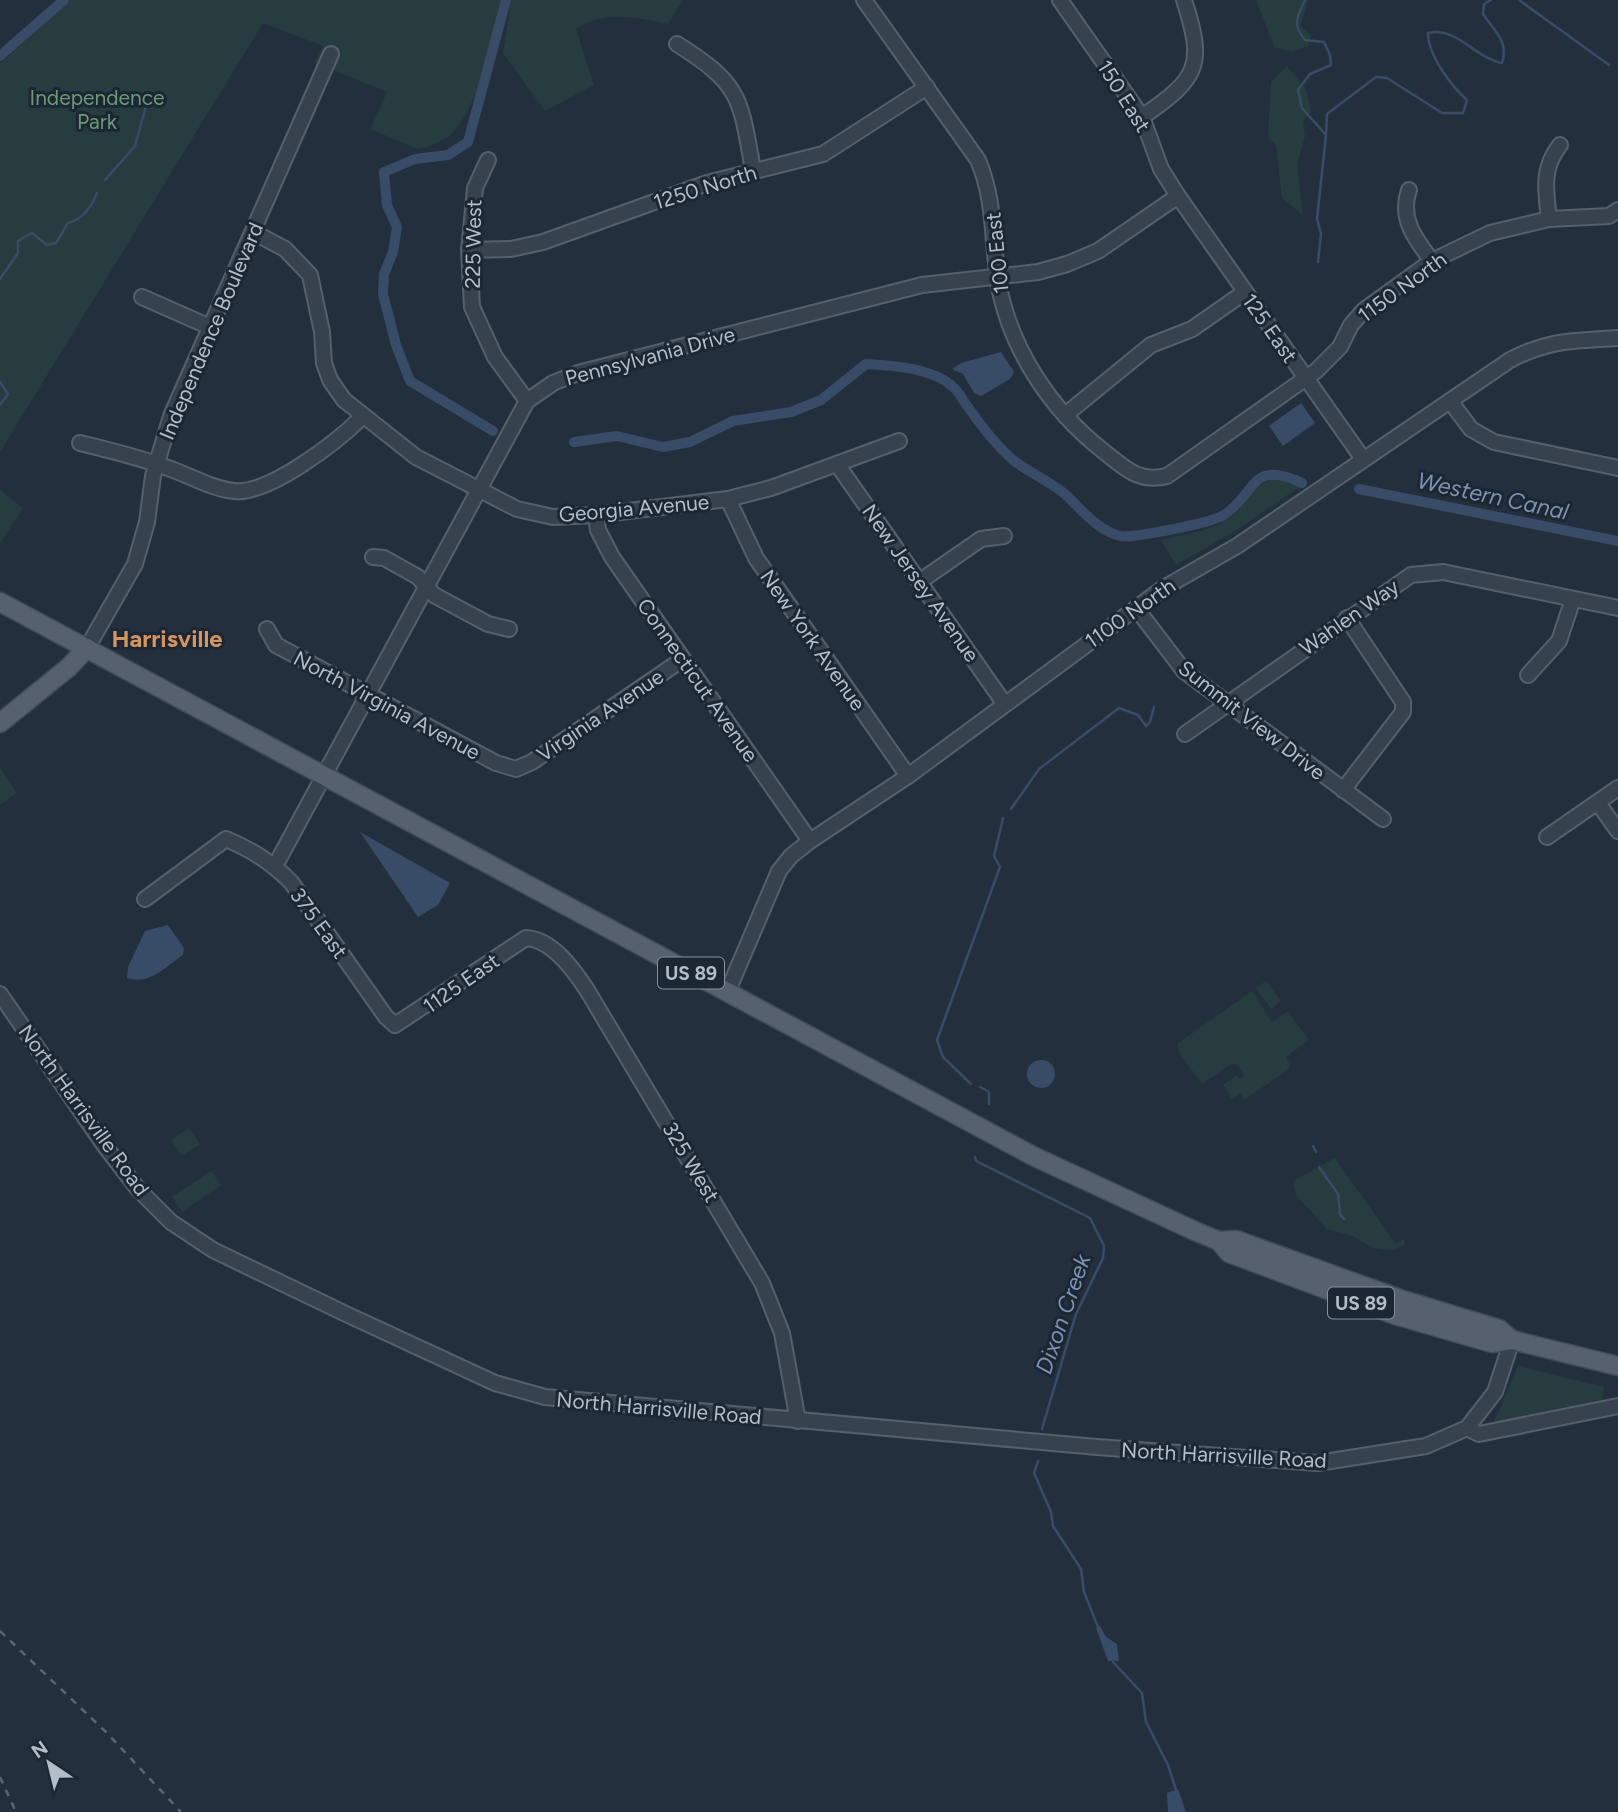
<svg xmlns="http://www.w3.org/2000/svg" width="1618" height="1812" viewBox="0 0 1618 1812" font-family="Figtree,sans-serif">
  <rect width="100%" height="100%" fill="#242f3e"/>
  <!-- green -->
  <g fill="#263c3f">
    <path d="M70 0H502C491 39 481 98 456 129 448 140 432 146 418 149L370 129 387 92 315 63 323 46 263 23 0 452V64Z"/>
    <path d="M511 0H683L668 24C638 18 603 10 576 29L594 85 545 111 503 53Z"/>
    <polygon points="1256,0 1309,0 1300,25 1311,35 1308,46 1292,51 1275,48"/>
    <polygon points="1287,66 1306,90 1311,110 1303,122 1305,136 1297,164 1303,215 1282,198 1276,145 1268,138 1271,82"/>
    <path d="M1274 479 1302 485 1235 531 1176 565 1161 540C1186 534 1213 531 1234 515 1247 504 1256 481 1274 479Z"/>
    <polygon points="0,490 23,508 0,543"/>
    <polygon points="0,768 17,793 0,805"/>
    <polygon points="1266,981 1281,1001 1271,1009 1256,988"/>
    <polygon points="1252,991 1272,1022 1288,1011 1309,1040 1286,1057 1290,1065 1288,1070 1244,1100 1241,1093 1232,1099 1223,1085 1237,1075 1240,1079 1244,1076 1238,1065 1231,1064 1202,1084 1179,1052 1177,1044"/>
    <polygon points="189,1128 200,1144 182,1156 171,1140"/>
    <polygon points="1335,1158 1395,1243 1404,1239 1405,1245 1392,1250 1374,1248 1350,1235 1327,1229 1296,1195 1293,1181"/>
    <polygon points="211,1171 221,1185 182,1212 172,1197"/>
    <polygon points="1518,1366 1604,1387 1602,1403 1492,1426"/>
  </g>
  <!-- water -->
  <g fill="#394c67">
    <polygon points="1001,352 1014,372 1010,379 981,396 974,393 963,374 952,369 961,363"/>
    <polygon points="1301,403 1315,423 1283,446 1269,426"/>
    <polygon points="360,832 450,883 438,905 418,917"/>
    <path d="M168 925 184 948 183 955C165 967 150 985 127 978L128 967 145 931Z"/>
    <circle cx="1041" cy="1074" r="14"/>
    <polygon points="1100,1626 1106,1637 1117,1644 1119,1661 1108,1661 1096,1628"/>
    <polygon points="1178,1789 1186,1812 1168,1812 1167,1793"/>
  </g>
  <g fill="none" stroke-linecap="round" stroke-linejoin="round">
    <!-- stream -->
    <g stroke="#394c67" stroke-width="2.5">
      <path d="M1305 0C1297 17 1292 25 1305 40L1324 42 1330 55 1331 65 1310 74 1298 90 1302 108 1326 135 1317 219 1321 234 1318 262"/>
      <polyline points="1519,0 1609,65"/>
      <path d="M1326 135 1327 114 1376 77 1387 78 1442 113H1463L1467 100C1451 86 1428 55 1428 33 1456 26 1475 58 1502 63 1509 41 1495 32 1483 14L1484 4 1491 0"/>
      <polyline points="105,180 135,146 146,106"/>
      <path d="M0 279 18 253V241L32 233 47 245 56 243 68 223C82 220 92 206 97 193"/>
      <polyline points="0,382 8,394 0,405"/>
      <polyline points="1011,809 1039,769 1119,708 1138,715 1146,726 1150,722 1154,707"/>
      <polyline points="971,1084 943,1057 937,1040 1000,867 994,856 1003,818"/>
      <polyline points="980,1087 989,1092 989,1104"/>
      <polyline points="1313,1146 1316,1152"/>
      <polyline points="975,1157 976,1161 1090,1218 1104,1246 1103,1258 1076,1314 1042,1429"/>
      <polyline points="1319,1167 1338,1194 1340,1214 1344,1219"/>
      <polyline points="1038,1461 1034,1473 1051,1512 1053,1526 1081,1569 1084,1592 1098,1627"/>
      <polyline points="1113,1662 1142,1693 1146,1722 1168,1765 1176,1790"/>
    </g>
    <!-- canal -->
    <g stroke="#394c67" stroke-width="10">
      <polyline points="0,56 64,0"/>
      <polyline points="493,431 410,381 396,345 383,294 384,274 393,252 397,227 387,205 384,172 415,159 448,155 468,142 506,0"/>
      <path d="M574 442 617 436 663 447 690 442 733 421 791 412 821 400 866 364C891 365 933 368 952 386 959 391 963 401 968 407 981 426 996 445 1013 460 1029 473 1050 481 1066 495 1082 510 1099 532 1121 536 1134 538 1212 523 1224 515 1256 495 1250 458 1302 483"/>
      <polyline points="1359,489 1618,541"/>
    </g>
    <defs>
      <g id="minor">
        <path d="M864 0 978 160C995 200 992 239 998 281 1009 347 1050 409 1102 450 1125 468 1138 483 1167 476L1316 371 1340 347 1351 325 1364 310 1432 261 1490 233 1549 219 1609 216 1618 210"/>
        <polyline points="1060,0 1142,117 1161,169 1178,196 1363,459"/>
        <path d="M677 44C742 85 740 98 753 170"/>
        <path d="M1142 117C1199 78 1205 65 1184 0"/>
        <polyline points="488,160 475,188 469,250 472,307 495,357 527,401"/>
        <path d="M1409 190C1399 218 1415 239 1432 261"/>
        <path d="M1549 219C1546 191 1541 169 1560 145"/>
        <polyline points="253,232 285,249 310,275 322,332 324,363 330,380 344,400 416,457 517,509 553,517 596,515 728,499 771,488 899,441"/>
        <polyline points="469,250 511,249 543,242 707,183 823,154 927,87"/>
        <polyline points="142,297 210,327"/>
        <polyline points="1450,401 1471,429 1494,442 1618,468"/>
        <polyline points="1065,415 1151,345 1192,329 1245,292"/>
        <path d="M80 443C109 450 139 457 168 468 189 475 212 489 234 491 269 495 338 441 362 417"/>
        <polyline points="837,464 1004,703"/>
        <polyline points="728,499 756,558 908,776"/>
        <polyline points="596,515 598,530 612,557 810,841"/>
        <polyline points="373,557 384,558 418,577 434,595 488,624 509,629"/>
        <polyline points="919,582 981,539 1004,536"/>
        <polyline points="1136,608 1184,671 1383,819"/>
        <polyline points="267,629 276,645 496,763 516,769 532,762 683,659"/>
        <polyline points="87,648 135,564 147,522 153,476 171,416 331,54"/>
        <polyline points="1528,675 1559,641 1573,599"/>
        <polyline points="1185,734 1411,575 1443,572 1618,608"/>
        <polyline points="1343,790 1403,712 1403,702 1347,618"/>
        <polyline points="1598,803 1618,831"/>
        <polyline points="1547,837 1618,788"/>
        <polyline points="275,866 527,401 553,383 578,373 922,285 1038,272 1067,264 1098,251 1178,196"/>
        <path d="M145 899 226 839C252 850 271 862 291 882L386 1017 395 1025 526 938C552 939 574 970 587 990L762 1283 782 1333 798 1421"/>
        <path d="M727 993 779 871 791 856 810 841 908 776 1162 589 1237 546 1510 360C1550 339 1575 341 1618 338"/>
        <polyline points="0,994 104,1145 138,1189 171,1222 213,1250 346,1314 495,1383 545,1397 1097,1447 1318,1463 1426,1446 1467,1428 1495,1392 1512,1340"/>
        <polyline points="1467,1428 1479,1434 1618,1406"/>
      </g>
      <g id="major">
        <polyline points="0,602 1033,1156 1197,1232 1219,1241 1236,1240 1400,1299 1499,1329 1512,1340 1618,1366"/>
        <polyline points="0,723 69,667 87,648"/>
        <polyline points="1219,1241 1229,1253 1395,1315 1492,1343 1512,1340"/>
      </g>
    </defs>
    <!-- minor casing -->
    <use href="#minor" stroke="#565f6c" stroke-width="18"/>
    <!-- major casing -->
    <use href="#major" stroke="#414a57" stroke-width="21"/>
    <!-- minor -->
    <use href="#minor" stroke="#38414e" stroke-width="14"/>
    <!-- major -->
    <use href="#major" stroke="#56606e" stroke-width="18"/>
    <!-- rail -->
    <g stroke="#5a6575" stroke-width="2.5" stroke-dasharray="7 7" stroke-linecap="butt">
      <polyline points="0,1631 106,1732 181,1812"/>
      <polyline points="0,1777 16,1812"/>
    </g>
  </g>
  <g text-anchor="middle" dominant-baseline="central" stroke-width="6" stroke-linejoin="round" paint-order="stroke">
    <!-- shield labels -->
    <g fill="#1d2633" stroke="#878f9c" stroke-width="2">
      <rect x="658" y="957.5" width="66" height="31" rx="5"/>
      <rect x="1328" y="1287.5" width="66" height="31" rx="5"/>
    </g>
    <g font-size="19" font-weight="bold" fill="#b4bcc9">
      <text x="691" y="973">US 89</text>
      <text x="1361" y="1303">US 89</text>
    </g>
    <!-- street labels -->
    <g font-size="21" fill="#b4bcc9" stroke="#1d2633">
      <text transform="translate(1124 96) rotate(58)">150 East</text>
      <text transform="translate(705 187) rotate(-17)">1250 North</text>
      <text transform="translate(473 244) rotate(-89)">225 West</text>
      <text transform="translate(997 253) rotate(-96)">100 East</text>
      <text transform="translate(1402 287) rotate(-36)">1150 North</text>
      <text transform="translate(1270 328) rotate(55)">125 East</text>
      <text transform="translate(211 331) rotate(-67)">Independence Boulevard</text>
      <text transform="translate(650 356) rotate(-15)">Pennsylvania Drive</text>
      <text transform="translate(634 508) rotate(-5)">Georgia Avenue</text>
      <text transform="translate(921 583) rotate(55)">New Jersey Avenue</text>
      <text transform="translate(1130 613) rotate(-35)">1100 North</text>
      <text transform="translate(1349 617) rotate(-35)">Wahlen Way</text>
      <text transform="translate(813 640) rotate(55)">New York Avenue</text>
      <text transform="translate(698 680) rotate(55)">Connecticut Avenue</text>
      <text transform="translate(387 705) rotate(28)">North Virginia Avenue</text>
      <text transform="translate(600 715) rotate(-34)">Virginia Avenue</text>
      <text transform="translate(1252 720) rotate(38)">Summit View Drive</text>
      <text transform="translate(319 923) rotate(54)">375 East</text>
      <text transform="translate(461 983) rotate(-35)">1125 East</text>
      <text transform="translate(84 1110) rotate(54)">North Harrisville Road</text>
      <text transform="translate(691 1162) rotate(59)">325 West</text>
      <text transform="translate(659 1408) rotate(5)">North Harrisville Road</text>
      <text transform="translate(1224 1455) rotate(3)">North Harrisville Road</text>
    </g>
    <!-- park labels -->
    <g font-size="21" fill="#6b9a76" stroke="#1d2633">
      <text x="97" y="97">Independence<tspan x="97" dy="24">Park</tspan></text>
    </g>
    <!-- water labels -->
    <g font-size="23" font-style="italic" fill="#7c92b1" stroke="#1d2633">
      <text transform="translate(1493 496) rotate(12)">Western Canal</text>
      <text transform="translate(1063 1314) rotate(-71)">Dixon Creek</text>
    </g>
    <!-- quarter labels -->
    <g font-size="24" font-weight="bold" fill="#d59563" stroke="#1d2633">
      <text x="167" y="638">Harrisville</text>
    </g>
  </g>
  <!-- north arrow -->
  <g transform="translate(49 1763) rotate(325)" stroke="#1d2633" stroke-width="5" paint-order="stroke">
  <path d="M0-5L12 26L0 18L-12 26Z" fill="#b4bcc9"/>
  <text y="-10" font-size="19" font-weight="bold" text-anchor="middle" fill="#b4bcc9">N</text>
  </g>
</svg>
